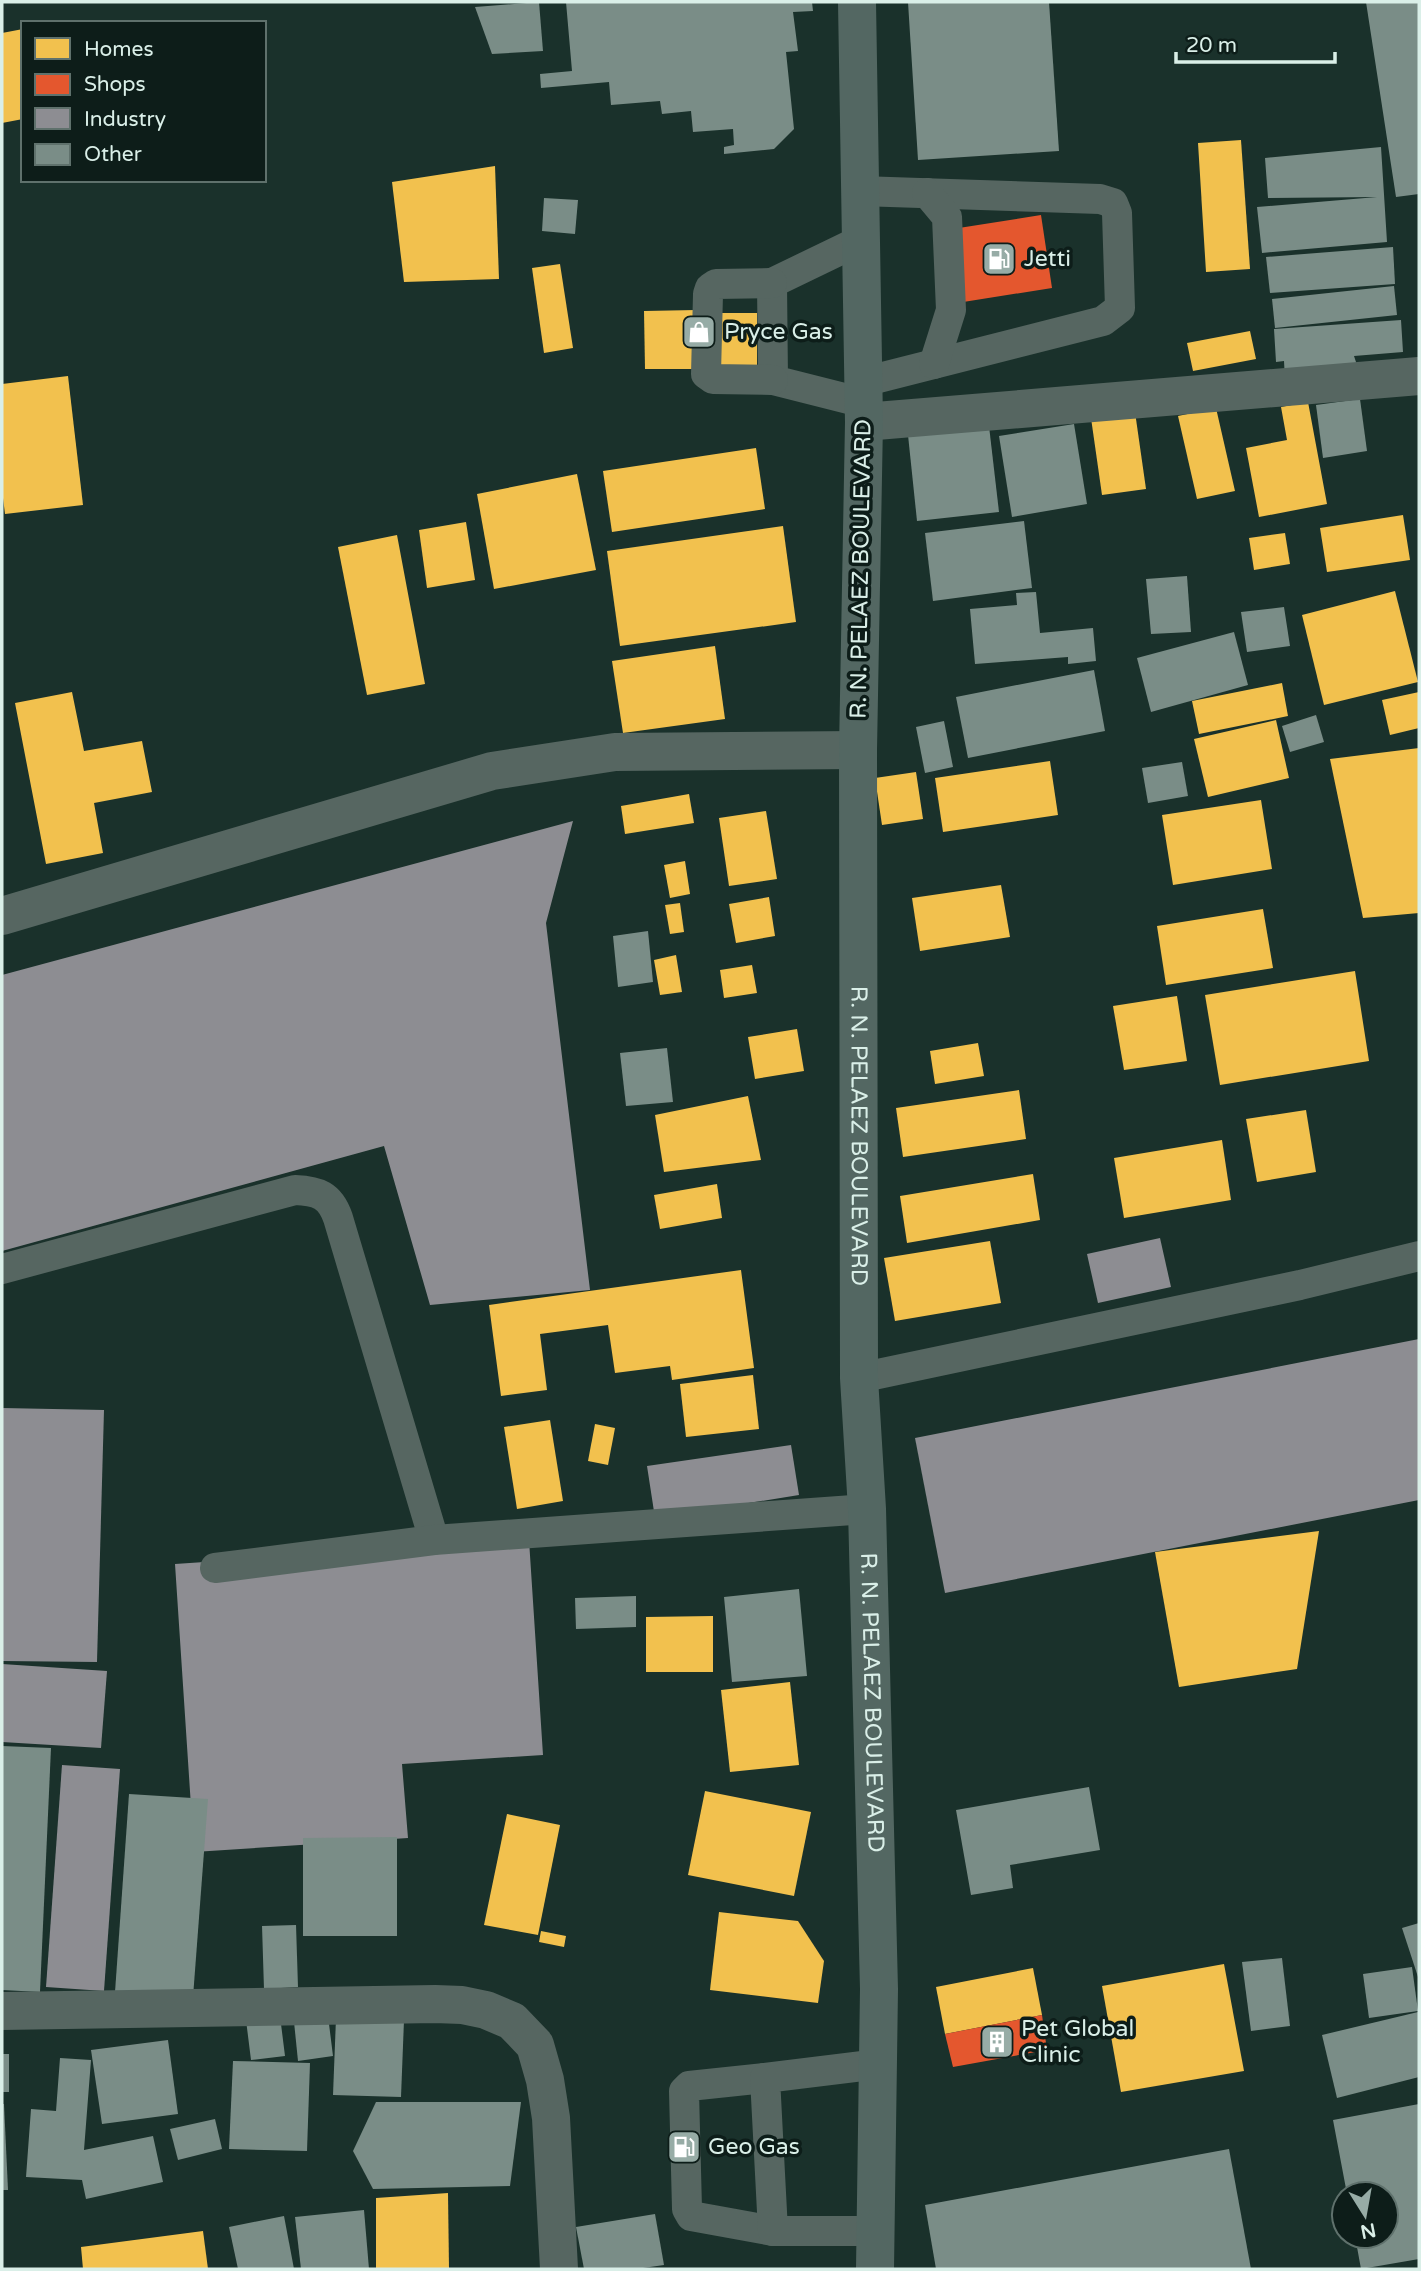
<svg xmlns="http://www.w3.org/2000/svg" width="1421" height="2271" viewBox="0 0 1421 2271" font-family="'Varela Round',sans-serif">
  <rect width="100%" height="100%" fill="#1a312b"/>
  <!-- homes -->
  <g fill="#f2c14e">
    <polygon points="23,29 23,119 2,123 2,33"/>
    <polygon points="1241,140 1250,269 1206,272 1198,143"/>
    <polygon points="495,166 499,279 404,282 392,182"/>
    <polygon points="560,264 573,348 544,353 532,268"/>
    <polygon points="696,310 696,369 645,369 644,311"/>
    <rect x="712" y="313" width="45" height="58"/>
    <polygon points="1250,331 1256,359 1193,371 1187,343"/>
    <polygon points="68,376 83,505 5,514 2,490 2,384"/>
    <polygon points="1308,402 1327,504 1259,517 1246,448 1287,440 1281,407"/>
    <polygon points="1216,408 1235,491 1197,499 1178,416"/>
    <polygon points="1135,412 1146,489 1102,495 1091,418"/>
    <polygon points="756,448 765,509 612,532 603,471"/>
    <polygon points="577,474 596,570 494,589 477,494"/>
    <polygon points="1403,515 1410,560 1327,572 1320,528"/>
    <polygon points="466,522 475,580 427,588 419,530"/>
    <polygon points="783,526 796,622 620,646 607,551"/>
    <polygon points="1285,533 1290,564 1254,570 1249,538"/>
    <polygon points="397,535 425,684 367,695 338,547"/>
    <polygon points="1395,591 1418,682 1324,705 1302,615"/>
    <polygon points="715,646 725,719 623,733 612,661"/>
    <polygon points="1282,683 1288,716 1199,734 1192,701"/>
    <polygon points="72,692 84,751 142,741 152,792 94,803 103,853 46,864 15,703"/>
    <polygon points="1419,692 1419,728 1390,735 1382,700"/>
    <polygon points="1276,720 1289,778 1208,797 1194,739"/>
    <polygon points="1419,748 1419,913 1363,918 1330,759"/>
    <polygon points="1050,761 1058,815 943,832 935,778"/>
    <polygon points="916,772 923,819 882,825 875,778"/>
    <polygon points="689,794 694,823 625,834 621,806"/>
    <polygon points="1261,800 1272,869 1173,885 1162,815"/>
    <polygon points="766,811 777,879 729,886 719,818"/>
    <polygon points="685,861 690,894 670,898 664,865"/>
    <polygon points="1001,885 1010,937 920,951 912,898"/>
    <polygon points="769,897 775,936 736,943 729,904"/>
    <polygon points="680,903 684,932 670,934 665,905"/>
    <polygon points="1263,909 1273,968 1166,985 1157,926"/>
    <polygon points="676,955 682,992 660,995 654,960"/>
    <polygon points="752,965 757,993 724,998 720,970"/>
    <polygon points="1355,971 1369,1061 1220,1085 1205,995"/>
    <polygon points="1177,996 1187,1061 1124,1070 1113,1006"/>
    <polygon points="797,1029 804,1071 755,1079 748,1037"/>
    <polygon points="978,1043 984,1076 935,1084 930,1051"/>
    <polygon points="1019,1090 1026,1139 903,1157 896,1108"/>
    <polygon points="748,1096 761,1160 664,1172 655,1115"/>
    <polygon points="1306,1110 1316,1172 1257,1182 1246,1119"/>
    <polygon points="1222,1140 1231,1200 1124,1218 1114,1158"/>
    <polygon points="1033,1174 1040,1220 907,1243 900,1196"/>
    <polygon points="717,1184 722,1218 660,1229 654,1195"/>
    <polygon points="990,1241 1001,1303 895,1321 884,1258"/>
    <polygon points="741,1270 754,1368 672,1380 670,1366 615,1373 608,1325 540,1334 547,1390 501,1396 489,1305"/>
    <polygon points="753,1375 759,1429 686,1437 680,1384"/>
    <polygon points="550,1420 563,1501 517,1509 504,1427"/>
    <polygon points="595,1424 615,1428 608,1465 588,1461"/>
    <polygon points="1319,1531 1297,1669 1179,1687 1155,1552"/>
    <polygon points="713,1616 713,1672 646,1672 646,1617"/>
    <polygon points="790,1682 799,1765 730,1772 721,1690"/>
    <polygon points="705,1791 811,1812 794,1896 688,1875"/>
    <polygon points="507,1814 560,1825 538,1935 484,1925"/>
    <polygon points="719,1912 798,1921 824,1961 818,2003 710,1990"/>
    <polygon points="541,1931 566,1936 564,1947 539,1942"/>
    <polygon points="1224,1964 1244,2071 1121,2092 1102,1986"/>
    <polygon points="1033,1968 1042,2015 945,2034 936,1987"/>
    <polygon points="448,2193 449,2269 376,2269 376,2198"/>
    <polygon points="203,2231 208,2269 83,2269 81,2247"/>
  </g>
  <!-- shops -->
  <g fill="#e4572e">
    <polygon points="1041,215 1052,288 957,303 946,230"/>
    <polygon points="1042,2015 1047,2050 953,2067 945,2034"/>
  </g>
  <!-- industry -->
  <g fill="#8d8d92">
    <polygon points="573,821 546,923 590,1290 430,1305 384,1146 2,1251 2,975"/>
    <polygon points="1160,1238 1171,1287 1098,1303 1087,1254"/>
    <polygon points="1419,1339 1419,1500 945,1593 915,1438"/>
    <polygon points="2,1408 104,1410 97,1662 2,1661"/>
    <polygon points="791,1445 799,1495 655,1518 647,1466"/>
    <polygon points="529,1540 543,1755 402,1764 408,1838 194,1852 175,1564"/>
    <polygon points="2,1664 107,1671 101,1748 2,1742"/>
    <polygon points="62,1765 120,1769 104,1991 46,1987"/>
  </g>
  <!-- building -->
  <g fill="#7a8d87">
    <polygon points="539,2 543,51 492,54 475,7"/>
    <polygon points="566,2 812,2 813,11 793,12 798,51 786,52 794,129 774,149 724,154 724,147 734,145 733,129 693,132 691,111 662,114 660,101 611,105 609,82 541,88 540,74 572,71"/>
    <polygon points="908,2 1049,2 1059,151 918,160"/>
    <polygon points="1366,2 1419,2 1419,194 1396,197"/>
    <polygon points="1381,147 1387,242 1262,253 1257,207 1377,197 1268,198 1265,158"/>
    <polygon points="544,198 578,200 575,234 542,231"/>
    <polygon points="1393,247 1395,284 1270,293 1266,257"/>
    <polygon points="1394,286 1397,315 1275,328 1272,299"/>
    <polygon points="1401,320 1403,352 1354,356 1360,374 1285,380 1284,361 1276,362 1274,329"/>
    <polygon points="1360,399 1367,451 1323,458 1316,405"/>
    <polygon points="1074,424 1087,504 1012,517 999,436"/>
    <polygon points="989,426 999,512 917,521 908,435"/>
    <polygon points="1024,521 1032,588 933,601 925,533"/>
    <polygon points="1187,576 1191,632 1151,634 1146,579"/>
    <polygon points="1036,592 1040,633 1093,628 1096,661 1068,664 1068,657 975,664 970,609 1017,605 1016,593"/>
    <polygon points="1284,607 1290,646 1247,652 1241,612"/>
    <polygon points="1234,632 1248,685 1151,712 1137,658"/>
    <polygon points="1094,670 1105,731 968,758 956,697"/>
    <polygon points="1316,715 1324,742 1290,752 1282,726"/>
    <polygon points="944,721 953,767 925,773 916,727"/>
    <polygon points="1182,762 1188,796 1148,803 1142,768"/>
    <polygon points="648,931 653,982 618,987 613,936"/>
    <polygon points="667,1048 673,1102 626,1106 620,1053"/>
    <polygon points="799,1589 807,1676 732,1682 724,1597"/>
    <polygon points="636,1596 636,1627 576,1629 575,1598"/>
    <polygon points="2,1746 51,1748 40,1992 2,1990"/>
    <polygon points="1089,1787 1100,1850 1010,1865 1013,1888 971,1895 956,1810"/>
    <polygon points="129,1794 208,1799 193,1997 115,1992"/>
    <polygon points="397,1837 397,1936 303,1936 303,1838"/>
    <polygon points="1419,1923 1419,1980 1402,1928"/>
    <polygon points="296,1925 298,1987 264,1989 262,1926"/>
    <polygon points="1282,1958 1290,2026 1251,2031 1242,1962"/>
    <polygon points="1412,1967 1418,2011 1369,2018 1363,1974"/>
    <polygon points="279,2008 285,2056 251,2060 245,2012"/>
    <polygon points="327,2008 333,2056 298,2061 293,2012"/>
    <polygon points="1418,2012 1419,2077 1337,2098 1322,2035"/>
    <polygon points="336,2018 404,2020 401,2097 333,2095"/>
    <polygon points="168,2040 178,2114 102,2124 91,2050"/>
    <rect x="2" y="2054" width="7" height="38"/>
    <polygon points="60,2058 91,2060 84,2150 153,2136 163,2182 86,2199 82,2180 26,2177 31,2109 56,2111"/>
    <polygon points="233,2061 310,2063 307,2151 229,2149"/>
    <polygon points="376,2102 521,2102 510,2186 373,2189 353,2151"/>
    <polygon points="2,2104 4,2104 8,2190 2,2190"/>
    <polygon points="1419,2104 1419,2259 1361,2269 1355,2236 1386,2236 1386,2194 1347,2194 1333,2120"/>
    <polygon points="215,2119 222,2149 178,2160 170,2129"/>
    <polygon points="1229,2149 1251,2269 936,2269 925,2205"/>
    <polygon points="364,2210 369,2269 301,2269 295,2217"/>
    <polygon points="655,2214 664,2265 636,2269 584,2269 576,2227"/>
    <polygon points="284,2216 294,2269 238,2269 229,2227"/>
  </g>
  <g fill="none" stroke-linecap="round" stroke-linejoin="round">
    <!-- service -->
    <g stroke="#566661" stroke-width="30">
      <polyline points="860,191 1100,199 1113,203 1117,213 1120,308 1103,321 863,382"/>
      <polyline points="927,193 947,217 951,310 934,364"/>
      <polyline points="861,240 772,283 773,380 864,403"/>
      <polyline points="772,283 716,284 710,288 708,294 706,374 713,379 773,380"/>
      <path d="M2 1269 295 1190C318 1191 330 1195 338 1218L434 1540"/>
      <polyline points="859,1378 1300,1285 1419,1256"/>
      <polyline points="215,1568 434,1540 867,1509"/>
      <polyline points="765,2078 689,2086 684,2091 687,2209 691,2216 773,2231"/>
      <polyline points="876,2231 773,2231 765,2078 879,2064"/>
    </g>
    <!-- minor -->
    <g stroke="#566661" stroke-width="38">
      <polyline points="864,422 1419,376"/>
      <polyline points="2,916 492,771 615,752 858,750"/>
      <polyline points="2,2011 435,2004 462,2005 486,2010 512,2021 535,2045 545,2080 551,2118 559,2269"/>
    </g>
    <!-- secondary -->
    <path stroke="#536762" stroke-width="38" id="s1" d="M857 2 864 422 858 750 859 1378 867 1509 879 1989 875 2269"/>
  </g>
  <!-- icons -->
  <defs>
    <symbol id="fuel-square" viewBox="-11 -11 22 22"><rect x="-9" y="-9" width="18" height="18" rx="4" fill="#97aca6" stroke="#0d1d19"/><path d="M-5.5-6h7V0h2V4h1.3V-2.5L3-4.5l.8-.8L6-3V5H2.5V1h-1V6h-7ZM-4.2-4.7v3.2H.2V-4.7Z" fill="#fff"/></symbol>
    <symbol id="shop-square" viewBox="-11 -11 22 22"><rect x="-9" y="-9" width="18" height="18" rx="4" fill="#97aca6" stroke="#0d1d19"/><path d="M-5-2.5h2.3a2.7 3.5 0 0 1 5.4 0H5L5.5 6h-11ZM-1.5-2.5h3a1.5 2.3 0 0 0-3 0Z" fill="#fff"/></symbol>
    <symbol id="building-square" viewBox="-11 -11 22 22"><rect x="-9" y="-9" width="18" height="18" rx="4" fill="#97aca6" stroke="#0d1d19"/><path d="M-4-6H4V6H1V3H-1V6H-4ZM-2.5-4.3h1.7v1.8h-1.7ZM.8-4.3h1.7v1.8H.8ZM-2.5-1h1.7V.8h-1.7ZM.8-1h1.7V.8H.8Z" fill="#fff"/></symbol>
  </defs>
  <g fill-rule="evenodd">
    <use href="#fuel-square" x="980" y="240" width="38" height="38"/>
    <use href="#shop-square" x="680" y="313" width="38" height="38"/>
    <use href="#building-square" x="978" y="2023" width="38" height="38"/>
    <use href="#fuel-square" x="665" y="2128" width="38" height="38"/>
  </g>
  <g text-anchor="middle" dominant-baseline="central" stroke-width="7" stroke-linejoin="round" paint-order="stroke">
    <!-- poi labels -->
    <g font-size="23" fill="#daefe8" stroke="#0d1d19" text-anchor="start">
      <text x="1024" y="259">Jetti</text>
      <text x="724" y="332">Pryce Gas</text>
      <text x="1021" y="2029">Pet Global<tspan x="1021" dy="26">Clinic</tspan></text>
      <text x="708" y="2147">Geo Gas</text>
    </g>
    <!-- street labels -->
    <g font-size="23" fill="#daefe8" stroke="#0d1d19">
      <text transform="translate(861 569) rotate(-89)">R. N. PELAEZ BOULEVARD</text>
      <text stroke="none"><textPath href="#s1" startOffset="1134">R. N. PELAEZ BOULEVARD</textPath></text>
      <text stroke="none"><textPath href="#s1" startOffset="1701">R. N. PELAEZ BOULEVARD</textPath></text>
    </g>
  </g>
  <!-- border -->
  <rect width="1421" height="2271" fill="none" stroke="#daefe8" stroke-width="7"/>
  <!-- legend -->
  <rect x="21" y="21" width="245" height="161" fill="#0d1d19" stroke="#5f716c" stroke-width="2"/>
  <rect x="35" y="38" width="35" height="21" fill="#f2c14e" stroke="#5f716c" stroke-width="2"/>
  <text x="84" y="56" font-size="21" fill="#daefe8">Homes</text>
  <rect x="35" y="74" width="35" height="21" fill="#e4572e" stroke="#5f716c" stroke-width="2"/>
  <text x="84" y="91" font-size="21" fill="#daefe8">Shops</text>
  <rect x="35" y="108" width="35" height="21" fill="#8d8d92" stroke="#5f716c" stroke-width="2"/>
  <text x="84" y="126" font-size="21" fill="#daefe8">Industry</text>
  <rect x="35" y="144" width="35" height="21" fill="#7a8d87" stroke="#5f716c" stroke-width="2"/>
  <text x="84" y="161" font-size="21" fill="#daefe8">Other</text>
  <!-- north arrow -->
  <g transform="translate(1365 2215) rotate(169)"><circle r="33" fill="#0d1d19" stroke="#5f716c" stroke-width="2"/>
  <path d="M0-5L12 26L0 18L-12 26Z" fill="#97aca6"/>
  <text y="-10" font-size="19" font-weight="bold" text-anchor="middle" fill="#daefe8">N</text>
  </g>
  <!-- scale -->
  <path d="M1176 52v10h159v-10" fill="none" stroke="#daefe8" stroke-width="3.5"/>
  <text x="1186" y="52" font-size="21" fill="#daefe8" stroke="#0d1d19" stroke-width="5" paint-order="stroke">20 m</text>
</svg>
